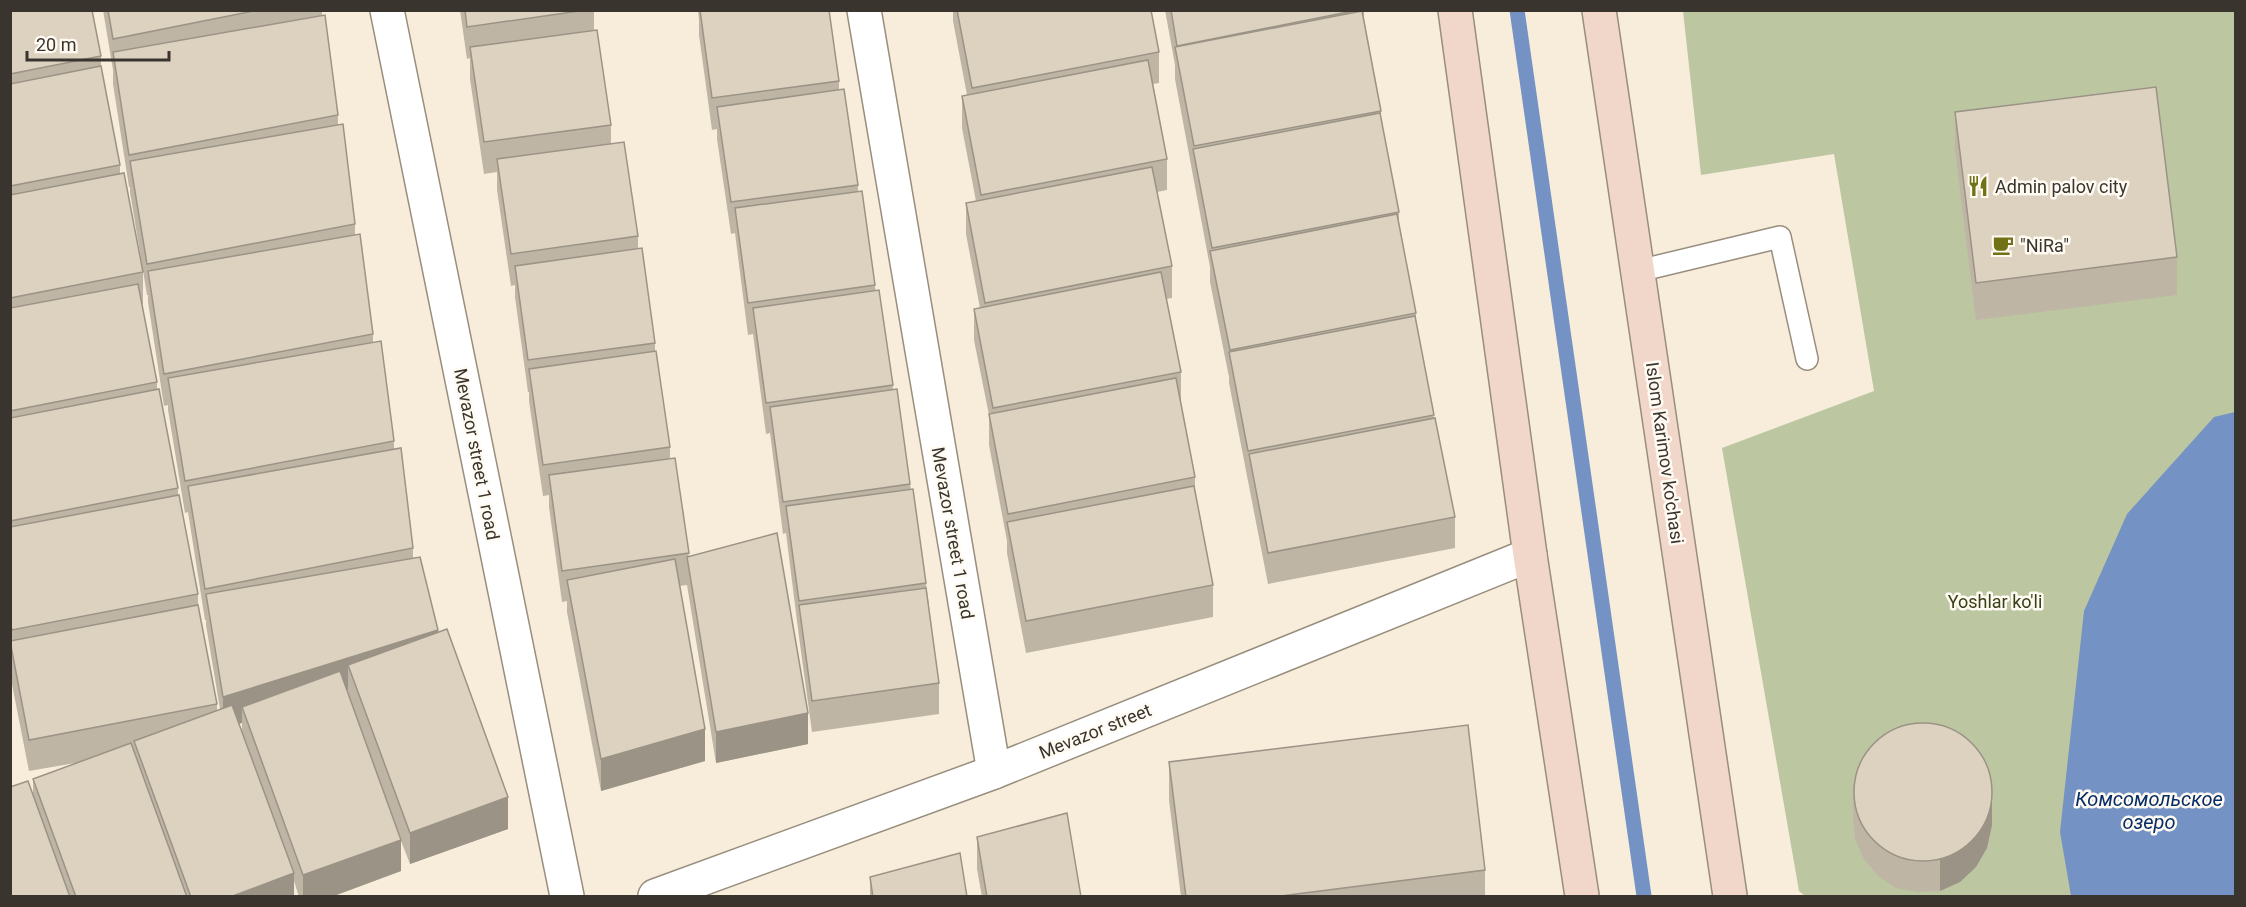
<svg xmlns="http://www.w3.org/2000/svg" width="2246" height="907" viewBox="0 0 2246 907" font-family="Roboto,sans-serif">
  <rect width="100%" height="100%" fill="#f7edda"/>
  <!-- green -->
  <polygon fill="#bcc7a1" points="1683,11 2235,11 2235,896 1805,896 1799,891 1722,448 1874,391 1834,154 1701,175"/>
  <!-- water -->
  <polygon fill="#7492c3" points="2235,412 2235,896 2071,896 2060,832 2084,611 2127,514 2214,417"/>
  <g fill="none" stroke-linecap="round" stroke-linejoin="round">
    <!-- stream -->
    <polyline stroke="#7492c3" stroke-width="15" points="1517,10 1644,896"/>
    <defs>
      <polyline id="service" points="1638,271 1780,237 1807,359"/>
      <g id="minor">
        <polyline points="387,10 567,896"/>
        <polyline points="864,10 994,772"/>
        <polyline points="655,896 994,772 1530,555"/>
      </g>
      <g id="secondary">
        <polyline points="1455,10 1530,555 1582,896"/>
        <polyline points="1599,10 1730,896"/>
      </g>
    </defs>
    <!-- service casing -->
    <use href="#service" stroke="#988e7e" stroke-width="24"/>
    <!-- minor casing -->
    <use href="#minor" stroke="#988e7e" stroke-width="36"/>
    <!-- secondary casing -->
    <use href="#secondary" stroke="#988e7e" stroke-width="36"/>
    <!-- service -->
    <use href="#service" stroke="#fff" stroke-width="21"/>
    <!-- minor -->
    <use href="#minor" stroke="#fff" stroke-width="33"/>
    <!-- secondary -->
    <use href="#secondary" stroke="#f1d7c9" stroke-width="33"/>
  </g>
  <!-- wall -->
  <g fill="#beb5a5" fill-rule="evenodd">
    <path d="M10 10 101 56V66L120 165V173L143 272V304H142L157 382V389L178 488V495L198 594V609L217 704V711L220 709 206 625V620H205L188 512 185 513 168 410V405L164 406 148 302V295H147L130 192V187H129L113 84V70L103 10H322V16L338 115V125L355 224V235L373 334V343L394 441V449L413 548V558L438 632 508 829 410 864 401 841V871L331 897H299L294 881V897H10L33 796V779L81 762 29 771 10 674ZM239 723H242V731Z"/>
    <polygon points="460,10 594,10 594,30 611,125 611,143 638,236 638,248 655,343 655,352 670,447 670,459 689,557 808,744 716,763 687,585 680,586 705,761 601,791 567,612 567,601 562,602 549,507 549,495 543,496 529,401 529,392 528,392 515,297 515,285 511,286 497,190 497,172 484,174 470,79 470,58 467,59"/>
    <polygon points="698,10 829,10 839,81 839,90 858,185 858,191 910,484 926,583 939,683 939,714 812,732 799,637 786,533 783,534 770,433 766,434 753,334 748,335 735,233 731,234 717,139 717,129 712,130 699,35 699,20"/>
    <polygon points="953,10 1151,10 1159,52 1159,83 1153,84 1167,159 1167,190 1157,192 1172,266 1172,298 1166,299 1181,372 1181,403 1195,477 1195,490 1213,585 1213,617 1026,653 1007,553 1007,541 989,445 989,415 974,340 974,309 980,308 966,234 966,203 976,201 962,128 962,96 967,95 953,21"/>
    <polygon points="1165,10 1364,10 1364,19 1381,111 1381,121 1399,212 1399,223 1416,313 1416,320 1434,418 1455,517 1455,548 1268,584 1229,383 1229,377 1210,282 1210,267 1175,79 1175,65"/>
    <polygon points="1955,112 2177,257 2177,295 1976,320 1955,150"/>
    <polygon points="1169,762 1485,870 1485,897 1181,897 1169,800"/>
    <polygon points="1853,785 1992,825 1987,848 1976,867 1960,882 1940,891 1918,892 1896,888 1878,876 1864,859 1855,839 1853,817"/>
    <polygon points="977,837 1081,897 982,897 977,869"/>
    <polygon points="870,877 967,897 870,897"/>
  </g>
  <!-- shaded-wall -->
  <g fill="#9b9386">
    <polygon points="438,630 438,661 348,665 348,689 247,721 242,707 242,723 223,729 223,697"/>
    <polygon points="808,713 808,744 716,763 716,732"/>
    <polygon points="705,729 705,761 601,791 601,759"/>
    <polygon points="1992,794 1992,825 1987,848 1976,867 1960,882 1940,891 1940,859"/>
    <polygon points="508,797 508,829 410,864 410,833"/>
    <polygon points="401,840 401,871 331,897 303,897 303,875"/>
    <polygon points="294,873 294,897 230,897"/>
  </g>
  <!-- building -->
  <g fill="#ddd2c0" stroke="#9b9386" stroke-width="1.5">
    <polygon points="10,10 92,10 101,56 10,74"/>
    <polygon points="108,10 258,10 113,39"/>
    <polygon points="465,10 586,10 467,27"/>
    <polygon points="700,10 829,10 839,81 712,98"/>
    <polygon points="957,10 1151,10 1159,52 972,88"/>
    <polygon points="1171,10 1358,10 1177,46"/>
    <polygon points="1362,11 1381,111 1194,146 1175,47"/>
    <polygon points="325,15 338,115 129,155 113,52"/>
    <polygon points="597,30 611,125 484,142 470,47"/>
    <polygon points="1148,60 1167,159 981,195 962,96"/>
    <polygon points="101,66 120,165 10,186 10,84"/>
    <polygon points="2156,87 2177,257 1976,283 1955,112"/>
    <polygon points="844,89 858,185 731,202 717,107"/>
    <polygon points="1380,113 1399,212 1212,248 1193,149"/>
    <polygon points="343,124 355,224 147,264 130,161"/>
    <polygon points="624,142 638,236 511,254 497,159"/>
    <polygon points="1152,167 1172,266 985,303 966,203"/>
    <polygon points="124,173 143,272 10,298 10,195"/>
    <polygon points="862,191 875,285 748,303 735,208"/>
    <polygon points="1397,214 1416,313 1230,350 1210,251"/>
    <polygon points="360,234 373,334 164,374 148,271"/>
    <polygon points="642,248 655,343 528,360 515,266"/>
    <polygon points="1161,272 1181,372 993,408 974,309"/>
    <polygon points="138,284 157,382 10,411 10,308"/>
    <polygon points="879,290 893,385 766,403 753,308"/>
    <polygon points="1415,316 1434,415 1248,451 1229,352"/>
    <polygon points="381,341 394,441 185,481 168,378"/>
    <polygon points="656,351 670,447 543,465 529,369"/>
    <polygon points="1176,378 1195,477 1008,514 989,414"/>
    <polygon points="159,389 178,488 10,521 10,418"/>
    <polygon points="897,389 910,484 783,502 770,407"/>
    <polygon points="1435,418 1455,517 1268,553 1249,454"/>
    <polygon points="401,448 413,548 205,589 188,486"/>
    <polygon points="675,458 689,553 562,571 549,475"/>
    <polygon points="1194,486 1213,585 1026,621 1007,522"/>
    <polygon points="913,489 926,583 799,601 786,506"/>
    <polygon points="179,495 198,594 12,630 10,623 10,527"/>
    <polygon points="777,533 808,713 716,732 687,557"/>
    <polygon points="420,557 438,630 223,697 206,594"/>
    <polygon points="675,559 705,729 601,759 567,580"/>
    <polygon points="926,588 939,683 812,701 799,605"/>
    <polygon points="198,605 217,704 29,740 10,641"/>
    <polygon points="447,629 508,797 410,833 348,665"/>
    <polygon points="340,671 401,840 303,875 242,707"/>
    <polygon points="232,705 294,873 230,897 191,897 134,741"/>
    <circle cx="1923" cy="792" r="69"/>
    <polygon points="1468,725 1485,870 1273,897 1186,897 1169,762"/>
    <polygon points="131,743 187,897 76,897 33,779"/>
    <polygon points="28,781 70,897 10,897 10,787"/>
    <polygon points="1067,813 1081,897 987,897 977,837"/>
    <polygon points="960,853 967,897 873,897 870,877"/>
  </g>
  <!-- icons -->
  <defs>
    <symbol id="restaurant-bare" viewBox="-9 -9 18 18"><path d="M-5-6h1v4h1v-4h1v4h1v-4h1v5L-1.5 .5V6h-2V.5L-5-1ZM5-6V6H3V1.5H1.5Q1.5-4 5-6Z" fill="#717116" stroke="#fffbf3" stroke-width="2.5" paint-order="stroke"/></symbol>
    <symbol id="cafe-bare" viewBox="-9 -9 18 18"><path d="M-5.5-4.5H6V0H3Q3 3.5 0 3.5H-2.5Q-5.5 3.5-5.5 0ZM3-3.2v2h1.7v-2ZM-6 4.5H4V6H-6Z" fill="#717116" stroke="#fffbf3" stroke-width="2.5" paint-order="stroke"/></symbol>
  </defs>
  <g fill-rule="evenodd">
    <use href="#restaurant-bare" x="1963" y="171" width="30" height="30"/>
    <use href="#cafe-bare" x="1988" y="230" width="30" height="30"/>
  </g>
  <g text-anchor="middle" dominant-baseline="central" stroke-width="5" stroke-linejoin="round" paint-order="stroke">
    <!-- poi labels -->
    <g font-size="18" fill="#39352e" stroke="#fffbf3" text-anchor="start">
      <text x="1995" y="186">Admin palov city</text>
      <text x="2020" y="245">"NiRa"</text>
    </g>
    <!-- street labels -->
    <g font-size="18" fill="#39352e" stroke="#fffbf3">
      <text transform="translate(1665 453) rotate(82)">Islom Karimov ko'chasi</text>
      <text transform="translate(477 454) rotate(79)">Mevazor street 1 road</text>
      <text transform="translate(953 533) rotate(80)">Mevazor street 1 road</text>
      <text transform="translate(1095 731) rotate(-22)">Mevazor street</text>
    </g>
    <!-- park labels -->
    <g font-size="18" fill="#374115" stroke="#fffbf3">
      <text x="1995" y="601">Yoshlar ko'li</text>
    </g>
    <!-- water labels -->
    <g font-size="20" font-style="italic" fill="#072d67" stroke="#fffbf3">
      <text x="2149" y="799">Комсомольское<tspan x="2149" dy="23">озеро</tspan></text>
    </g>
  </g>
  <!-- border -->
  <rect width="2246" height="907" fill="none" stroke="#39352e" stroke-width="24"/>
  <!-- scale -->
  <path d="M27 51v9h142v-9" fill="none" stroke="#39352e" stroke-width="3"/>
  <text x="36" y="51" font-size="18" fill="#39352e" stroke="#fffbf3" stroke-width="4.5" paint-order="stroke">20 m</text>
</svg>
